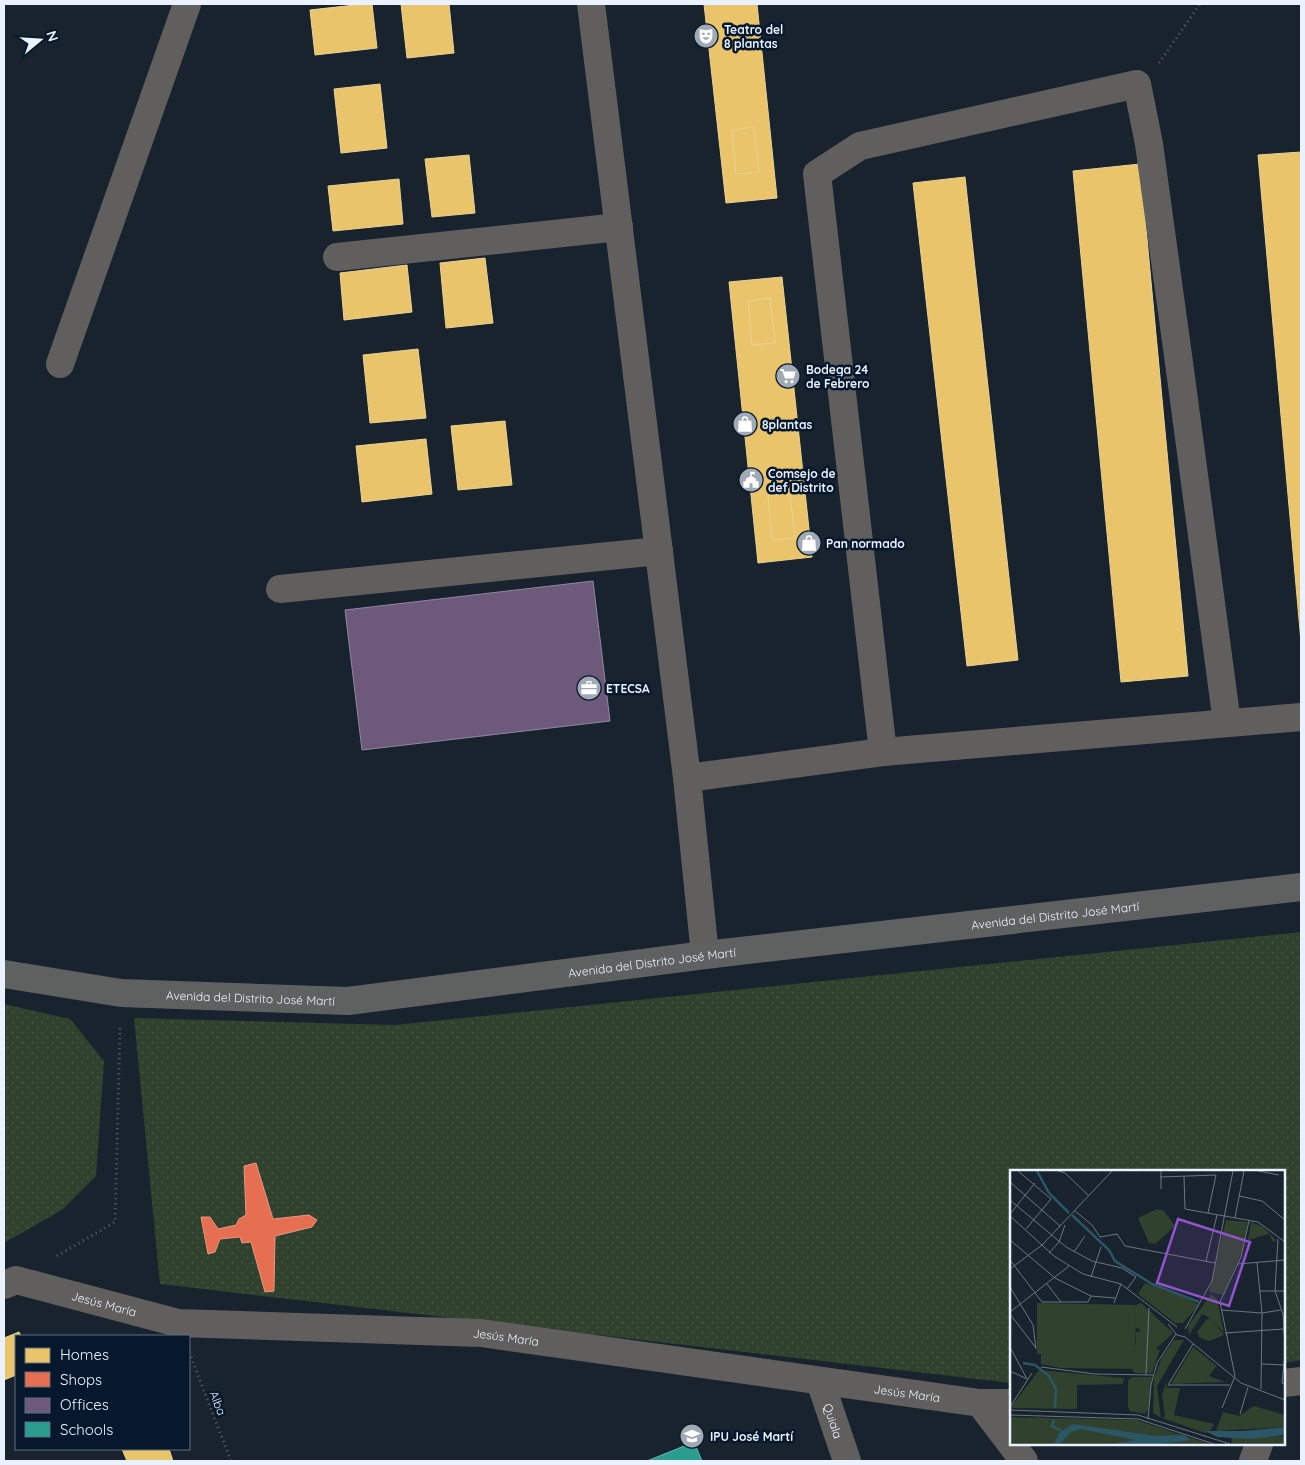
<svg xmlns="http://www.w3.org/2000/svg" width="1305" height="1465" viewBox="0 0 1305 1465" font-family="Quicksand,sans-serif">
  <defs>
    <pattern id="grass-dots" width="8" height="8" patternUnits="userSpaceOnUse" patternTransform="scale(1.25)"><rect width="8" height="8" fill="#30412d"/><path d="M2 2h.1M6 6h.1" fill="none" stroke="#445442" stroke-width="1.8" stroke-linecap="round"/></pattern>
  </defs>
  <rect width="100%" height="100%" fill="#18232e"/>
  <!-- grass -->
  <g fill="url(#grass-dots)">
    <polygon points="1301,932 1301,1360 1284,1363 1284,1171 1011,1171 1011,1383 160,1284 134,1018 395,1025"/>
    <polygon points="4,1004 70,1019 104,1061 96,1176 62,1210 4,1243"/>
  </g>
  <!-- homes -->
  <g fill="#e9c46a" stroke="#e9d296">
    <polygon points="364,4 372,4 377,48 315,55 310,10"/>
    <polygon points="401,4 449,4 454,53 407,58"/>
    <polygon points="704,4 757,4 777,198 726,203"/>
    <polygon points="380,84 387,148 341,153 334,89"/>
    <polygon points="754,127 759,172 736,174 732,130"/>
    <polygon points="1301,152 1301,642 1258,155"/>
    <polygon points="469,155 475,213 432,217 425,159"/>
    <polygon points="1140,164 1188,676 1121,682 1073,171"/>
    <polygon points="965,177 1018,660 967,666 913,183"/>
    <polygon points="399,179 403,224 333,231 328,186"/>
    <polygon points="485,258 493,323 446,328 440,263"/>
    <polygon points="407,265 412,312 344,320 340,273"/>
    <polygon points="782,277 812,557 758,563 729,282"/>
    <polygon points="770,298 775,343 752,345 748,301"/>
    <polygon points="418,349 426,418 370,423 363,355"/>
    <polygon points="505,421 512,485 458,490 451,426"/>
    <polygon points="426,439 432,494 362,502 356,446"/>
    <polygon points="790,493 795,538 772,540 768,496"/>
    <polygon points="19,1332 21,1336 16,1336 16,1375 4,1380 4,1338"/>
    <polygon points="122,1449 169,1449 173,1461 127,1461"/>
  </g>
  <!-- shops -->
  <polygon fill="#e76f51" stroke="#e89685" points="256,1163 273,1219 309,1215 317,1220 312,1227 275,1236 274,1291 265,1292 251,1242 242,1243 240,1237 220,1239 215,1252 208,1254 201,1217 210,1217 218,1229 236,1225 239,1219 246,1215 244,1166"/>
  <!-- offices -->
  <polygon fill="#6d597a" stroke="#9287a2" points="593,581 610,721 362,750 345,610"/>
  <!-- schools -->
  <polygon fill="#2a9d8f" stroke="#63b6b0" points="694,1442 702,1461 647,1461"/>
  <g fill="none" stroke-linecap="round" stroke-linejoin="round">
    <!-- path -->
    <g stroke="#5f6061" stroke-width="3" stroke-dasharray="1 4" stroke-linecap="butt">
      <polyline points="1159,63 1200,4"/>
      <polyline points="57,1256 115,1222 120,1026"/>
      <polyline points="191,1357 231,1461"/>
    </g>
    <!-- minor -->
    <g stroke="#605f5d" stroke-width="28">
      <polyline points="591,4 687,778 705,955"/>
      <polyline points="337,257 619,227"/>
      <polyline points="60,364 187,4"/>
      <polyline points="280,589 659,551"/>
      <polyline points="883,752 817,174 860,146 1137,84 1149,144 1180,370 1227,723"/>
      <polyline points="687,778 883,752 1301,717"/>
      <path id="s1" d="M4 1285 16 1280 178 1323 481 1333 980 1403H1011"/>
      <path id="s2" d="M820 1381 847 1461"/>
      <polyline points="1284,1383 1301,1381"/>
      <polyline points="980,1403 1024,1461"/>
      <polyline points="1253,1461 1259,1444"/>
    </g>
    <!-- major -->
    <path stroke="#5f6161" stroke-width="28" id="s3" d="M4 974 121 993 348 1001 705 955 1301 887"/>
  </g>
  <!-- icons -->
  <defs>
    <symbol id="theatre-disc" viewBox="-11 -11 22 22"><circle r="9.5" fill="#a0aab5" stroke="#07182c"/><path d="M-5-5.5Q0-4 5-5.5V0Q5 5 0 6Q-5 5-5 0ZM-3.3-2.5H-1v1.5H-3.3ZM1-2.5H3.3v1.5H1ZM-2.8 1Q0 5.5 2.8 1Z" fill="#fff"/></symbol>
    <symbol id="supermarket-disc" viewBox="-11 -11 22 22"><circle r="9.5" fill="#a0aab5" stroke="#07182c"/><path d="M-6-5.5h2.5l.6 2H6L4.5 2H-2.5L-4.4-4H-6ZM-1.5 3.2a1.3 1.3 0 1 0 .1 0ZM3 3.2a1.3 1.3 0 1 0 .1 0Z" fill="#fff"/></symbol>
    <symbol id="shop-disc" viewBox="-11 -11 22 22"><circle r="9.5" fill="#a0aab5" stroke="#07182c"/><path d="M-5-2.5h2.3a2.7 3.5 0 0 1 5.4 0H5L5.5 6h-11ZM-1.5-2.5h3a1.5 2.3 0 0 0-3 0Z" fill="#fff"/></symbol>
    <symbol id="civic-disc" viewBox="-11 -11 22 22"><circle r="9.5" fill="#a0aab5" stroke="#07182c"/><path d="M-.6-6.5H3V-4.5H.6V-3L4-1V1h2V6H-6V1h2V-1L-.6-3ZM-1.2 2.5V6h2.4V2.5Z" fill="#fff"/></symbol>
    <symbol id="office-disc" viewBox="-11 -11 22 22"><circle r="9.5" fill="#a0aab5" stroke="#07182c"/><path d="M-6-3h4V-5.5h4V-3h4V5H-6ZM-1-4.5V-3h2v-1.5ZM-6 0V1H6V0Z" fill="#fff"/></symbol>
    <symbol id="school-disc" viewBox="-11 -11 22 22"><circle r="9.5" fill="#a0aab5" stroke="#07182c"/><path d="M0-5L7-2L0 1L-7-2ZM-4 1L0 2.5L4 1V4Q0 6-4 4Z" fill="#fff"/></symbol>
  </defs>
  <g fill-rule="evenodd">
    <use href="#theatre-disc" x="692" y="22" width="28" height="28"/>
    <use href="#supermarket-disc" x="774" y="362" width="28" height="28"/>
    <use href="#shop-disc" x="731" y="410" width="28" height="28"/>
    <use href="#civic-disc" x="737" y="466" width="28" height="28"/>
    <use href="#shop-disc" x="795" y="529" width="28" height="28"/>
    <use href="#office-disc" x="575" y="674" width="28" height="28"/>
    <use href="#school-disc" x="678" y="1422" width="28" height="28"/>
  </g>
  <g text-anchor="middle" dominant-baseline="central" stroke-width="5" stroke-linejoin="round" paint-order="stroke">
    <!-- poi labels -->
    <g font-size="12" font-weight="bold" fill="#e9f2fe" stroke="#07182c" text-anchor="start">
      <text x="724" y="29">Teatro del<tspan x="724" dy="14">8 plantas</tspan></text>
      <text x="806" y="369">Bodega 24<tspan x="806" dy="14">de Febrero</tspan></text>
      <text x="762" y="424">8plantas</text>
      <text x="768" y="473">Comsejo de<tspan x="768" dy="14">def Distrito</tspan></text>
      <text x="826" y="543">Pan normado</text>
      <text x="606" y="688">ETECSA</text>
      <text x="710" y="1436">IPU José Martí</text>
    </g>
    <!-- street labels -->
    <g font-size="12" fill="#e9f2fe" stroke="#07182c">
      <text stroke="none"><textPath href="#s3" startOffset="1058">Avenida del Distrito José Martí</textPath></text>
      <text stroke="none"><textPath href="#s3" startOffset="652">Avenida del Distrito José Martí</textPath></text>
      <text stroke="none"><textPath href="#s3" startOffset="248">Avenida del Distrito José Martí</textPath></text>
      <text stroke="none"><textPath href="#s1" startOffset="104">Jesús María</textPath></text>
      <text stroke="none"><textPath href="#s1" startOffset="509">Jesús María</textPath></text>
      <text stroke="none"><textPath href="#s1" startOffset="914">Jesús María</textPath></text>
      <text transform="translate(218 1403) rotate(69)">Alba</text>
      <text stroke="none"><textPath href="#s2" startOffset="42">Quiala</textPath></text>
    </g>
  </g>
  <!-- overview -->
  <g transform="translate(1010 1170)">
    <rect width="275" height="275" fill="#18232e"/>
    <path d="M216 50 238 52 232 82 213 125 199 122ZM241 52 253 57 266 70 263 72 259 64 238 70ZM135 113 171 125 189 135 173 153H165L128 124ZM201 124 207 129 214 163 200 148 192 144 179 165 178 156ZM131 133 163 163 146 179 150 180 142 203H125L104 175H126V162H130L129 158H125L126 135ZM164 170H174L147 216 151 248 143 243 144 208 152 187ZM29 200 114 208 113 214 67 215V239L0 238ZM156 212 157 218H170L164 245 204 254 200 261 195 263 152 248 155 246 152 225ZM244 236 275 245V257L206 261 213 242 229 246ZM0 247 126 250 200 274H0ZM275 266V274H221L222 268Z" fill="#30412d"/>
    <path d="M122 207H142L138 240 135 244 120 241 118 237V211Z" fill="#30412d"/>
    <path d="M27 133 126 135 125 199 51 198 31 194V184H27ZM183 177 207 196 199 206 215 212 161 214Z" fill="#30412d"/>
    <path d="M147 39 154 41 165 56 145 74 139 73 128 48ZM201 148 214 165 199 171 190 168 187 162 196 150Z" fill="#30412d"/>
    <path d="M63 254 146 266 174 265 181 270 152 274H103L126 270 71 259 61 262 50 274H44L49 263ZM275 257V265L240 269 207 267 195 261H232Z" fill="#2a5666"/>
    <path fill="none" stroke="#2a5666" stroke-width="2.5" d="M27 1 39 23 59 43M62 45 99 80 105 91 142 114 189 132M13 193 25 195 39 206 46 219 45 238M44 250 42 256 52 261"/>
    <path fill="none" stroke="#6c7681" stroke-width="1" d="M8 1 41 29 16 59M48 1 55 3 79 26M248 1 269 5M174 6 175 39 248 52 275 72M150 7 206 5 198 43M0 12 50 56M151 19V1M229 26 252 31 275 50M0 30 56 77 82 91 112 98 126 107 117 119M65 41 82 55 90 67 107 64 115 76 205 93M0 44 25 13M0 46 44 86 73 104 111 114 167 157M225 48 234 1M268 69 265 121 273 144 275 175M0 70 45 108 81 126 105 128M32 75 102 1M64 82 75 66M39 83 49 72 55 55M0 90 32 132H78L81 126M196 91 207 45M247 93 252 143 251 219M228 94 275 90M0 99 32 75M81 107 91 77M37 114 51 132M0 117 23 155 26 179M250 121H275M104 133 111 114M211 140 252 143 271 140M0 142 59 96M0 144 26 178M158 154 167 165 175 167 231 213 275 230M175 159 202 111 223 1M215 163 274 159M183 174 158 215H220M0 177 17 209M275 184 272 213 275 214M252 194 274 195M31 197 85 204 143 205M0 201 17 209M136 205 139 138M0 237 22 203M212 238 225 206 210 132 231 87 239 51M0 240 128 245 220 274M230 244 238 217M0 245 128 249 204 274M138 249 141 215 147 193 166 164"/>
    <path fill="#9154cc" fill-opacity="0.15" stroke="#9154cc" stroke-width="2.5" d="M168 49 240 72 219 136 147 113Z"/>
    <rect width="275" height="275" fill="none" stroke="#e9f2fe" stroke-width="2.5"/>
  </g>
  <!-- border -->
  <rect width="1305" height="1465" fill="none" stroke="#e9f2fe" stroke-width="10"/>
  <!-- legend -->
  <rect x="15" y="1335" width="175" height="115" fill="#07182c" stroke="#616f80"/>
  <rect x="25" y="1348" width="25" height="15" fill="#e9c46a" stroke="#616f80"/>
  <text x="60" y="1360" font-size="15" fill="#e9f2fe">Homes</text>
  <rect x="25" y="1372" width="25" height="15" fill="#e76f51" stroke="#616f80"/>
  <text x="60" y="1385" font-size="15" fill="#e9f2fe">Shops</text>
  <rect x="25" y="1398" width="25" height="15" fill="#6d597a" stroke="#616f80"/>
  <text x="60" y="1410" font-size="15" fill="#e9f2fe">Offices</text>
  <rect x="25" y="1422" width="25" height="15" fill="#2a9d8f" stroke="#616f80"/>
  <text x="60" y="1435" font-size="15" fill="#e9f2fe">Schools</text>
  <!-- north arrow -->
  <g transform="translate(40 40) rotate(72)" stroke="#07182c" stroke-width="4" paint-order="stroke">
  <path d="M0-4L9 19L0 12L-9 19Z" fill="#e9f2fe"/>
  <text y="-8" font-size="14" font-weight="bold" text-anchor="middle" fill="#e9f2fe">N</text>
  </g>
</svg>
